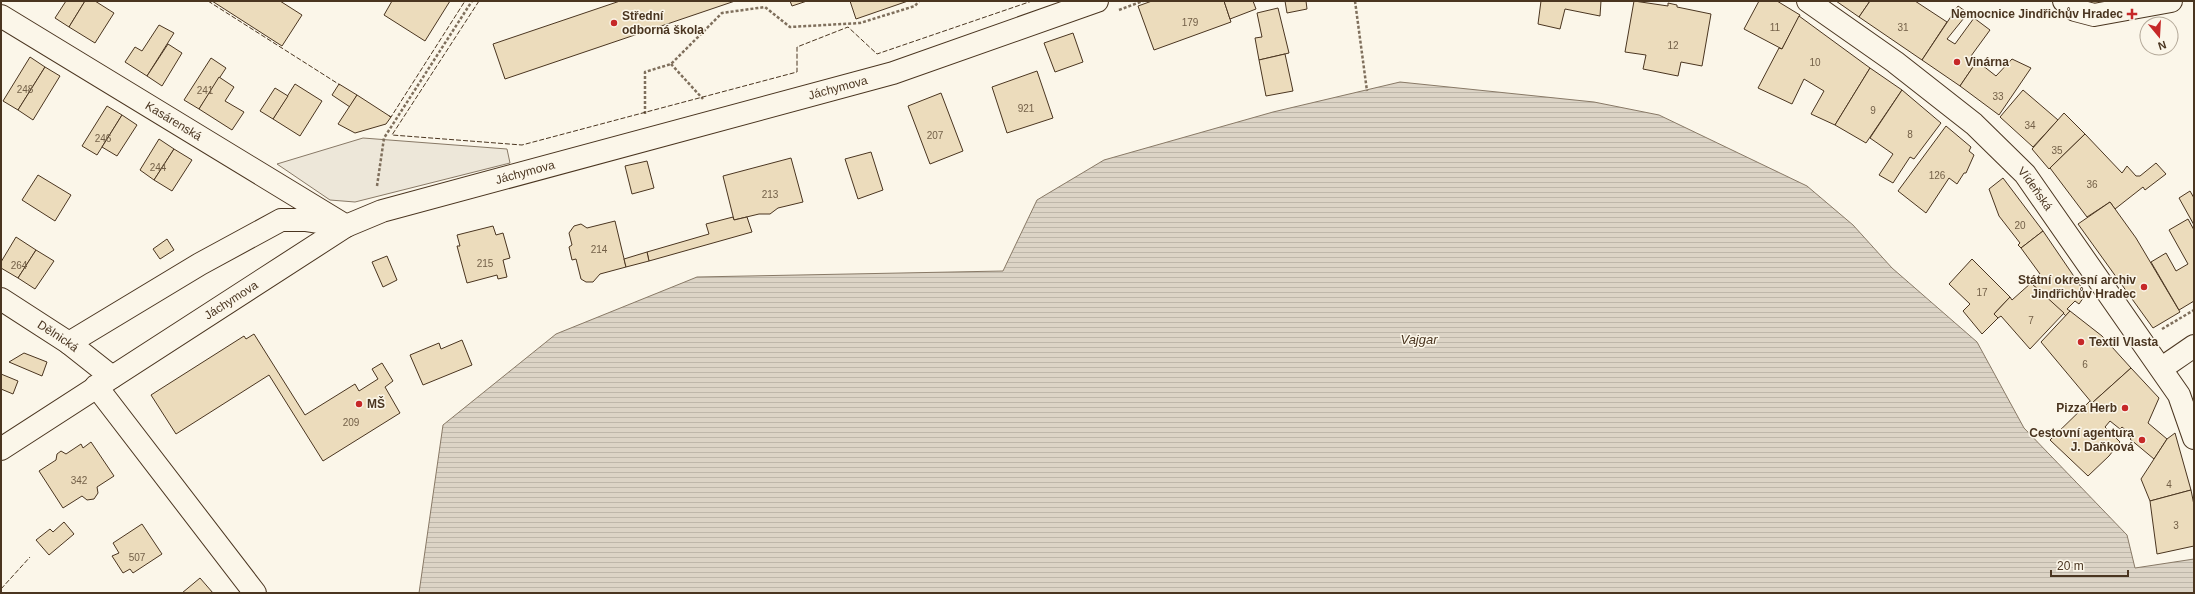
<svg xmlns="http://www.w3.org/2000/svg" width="2195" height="594" viewBox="0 0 2195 594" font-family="Arial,sans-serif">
  <defs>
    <pattern id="water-rules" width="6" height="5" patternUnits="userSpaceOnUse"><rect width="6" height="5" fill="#dcd4c6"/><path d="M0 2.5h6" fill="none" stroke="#beb7aa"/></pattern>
  </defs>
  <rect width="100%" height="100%" fill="#fbf6e9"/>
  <!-- parking -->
  <polygon fill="#ede7d9" stroke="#887966" points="363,138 507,149 510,163 355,202 330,200 277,164"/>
  <!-- water -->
  <polygon fill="url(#water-rules)" stroke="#887966" points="1400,82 1594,102 1659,115 1807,186 1853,225 1892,268 1977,342 2024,428 2127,535 2135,568 2194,559 2194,593 419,593 443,425 556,334 697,277 1003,271 1037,200 1104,160 1273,112"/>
  <!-- building -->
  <g fill="#ecdcbc" stroke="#4a3520">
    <polygon points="66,1 85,1 69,27 55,18"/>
    <polygon points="85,1 95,1 114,13 95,43 69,27"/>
    <polygon points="212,1 280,1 302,15 282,46"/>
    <polygon points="392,1 450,1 425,41 384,15"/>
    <polygon points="620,1 735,1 505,79 493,44"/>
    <polygon points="790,1 807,1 792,6"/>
    <polygon points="850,1 908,1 856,19"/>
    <polygon points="1152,1 1224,1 1231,22 1154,50 1138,6"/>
    <polygon points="1224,1 1253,1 1256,9 1230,19"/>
    <polygon points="1285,1 1306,1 1307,9 1287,13"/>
    <polygon points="1541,1 1601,1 1600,16 1565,9 1560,29 1538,24"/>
    <polygon points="1634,1 1668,6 1668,3 1677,5 1677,7 1711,14 1702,66 1681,62 1678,76 1643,69 1646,55 1625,52"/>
    <polygon points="1759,1 1777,1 1800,15 1782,49 1744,29"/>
    <polygon points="1836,1 1870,1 1859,17"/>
    <polygon points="1870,1 1915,1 1947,22 1922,60 1859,17"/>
    <polygon points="2087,1 2116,1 2087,5"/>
    <polygon points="1958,6 1968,13 1947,39 1955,44 1974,18 1990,30 1971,56 1977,61 1960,86 1922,60"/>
    <polygon points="1278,8 1289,53 1259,60 1255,38 1262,37 1257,13"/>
    <polygon points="1799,16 1870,68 1835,125 1811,114 1824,91 1804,79 1792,104 1758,88 1779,48 1782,49"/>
    <polygon points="159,25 174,33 147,76 125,62 135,47 142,51"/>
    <polygon points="1073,33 1083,62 1055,72 1044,43"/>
    <polygon points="168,44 182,53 162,86 147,76"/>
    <polygon points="1285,54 1293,91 1266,96 1259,60"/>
    <polygon points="30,57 45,67 18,110 3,101"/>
    <polygon points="211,58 226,68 199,109 184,100"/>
    <polygon points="2012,59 2031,68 1999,115 1960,86 1977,61 1996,76"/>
    <polygon points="45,67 60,76 33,120 18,110"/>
    <polygon points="1870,68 1902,90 1866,143 1835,125"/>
    <polygon points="1037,71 1053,118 1007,133 992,87"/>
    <polygon points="219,77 234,87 225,101 244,112 232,130 199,109"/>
    <polygon points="295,84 322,101 300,136 273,119"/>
    <polygon points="339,84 357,95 350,107 332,95"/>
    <polygon points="275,88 288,96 273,119 260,111"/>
    <polygon points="1902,90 1941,123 1914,159 1910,157 1893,183 1879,175 1893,154 1870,138"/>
    <polygon points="2023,90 2058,120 2033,147 2000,117"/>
    <polygon points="941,93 963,151 930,164 908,106"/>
    <polygon points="357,95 391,117 386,124 355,133 338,124"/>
    <polygon points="107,106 122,115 97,155 82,146"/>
    <polygon points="2064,113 2085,134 2049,169 2032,149"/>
    <polygon points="122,115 137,125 117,156 102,147"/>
    <polygon points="1946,126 1971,147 1969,151 1974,155 1966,173 1964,173 1957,184 1949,178 1926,213 1898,191"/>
    <polygon points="2085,134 2122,173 2127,166 2136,176 2140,176 2156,163 2166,174 2145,190 2143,187 2115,209 2110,202 2087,217 2050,168"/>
    <polygon points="159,139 174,149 154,180 140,170"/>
    <polygon points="174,149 192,160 172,191 154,180"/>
    <polygon points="871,152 883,190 858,199 845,159"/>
    <polygon points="791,158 803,202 778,208 770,214 759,214 734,220 723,176"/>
    <polygon points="647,161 654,188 632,194 625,166"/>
    <polygon points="38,175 71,195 55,221 22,200"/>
    <polygon points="2003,178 2043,231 2021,248 2018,245 2020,243 1999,216 1989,189"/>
    <polygon points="2190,191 2194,198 2194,225 2179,198"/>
    <polygon points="2110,202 2136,238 2180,312 2153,328 2078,224"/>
    <polygon points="733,217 734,220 747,217 752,232 649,261 647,252 709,234 706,224"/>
    <polygon points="2188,219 2194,230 2194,301 2179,310 2151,262 2166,253 2176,271 2188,264 2169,230"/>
    <polygon points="615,221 626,267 600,274 593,282 586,282 581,279 576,259 572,260 569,247 572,245 569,233 574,226 581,224 587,228"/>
    <polygon points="493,226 496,235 503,233 510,258 503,260 507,277 498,279 497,275 467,283 457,246 460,246 457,235"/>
    <polygon points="2043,231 2086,294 2079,304 2075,301 2067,309 2070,311 2066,316 2031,283 2040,274 2021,248"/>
    <polygon points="16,237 36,250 18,278 1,268 1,262"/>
    <polygon points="167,239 174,250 160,259 153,249"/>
    <polygon points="36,250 54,261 35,289 18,278"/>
    <polygon points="647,252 649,261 626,267 624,259"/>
    <polygon points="387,256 397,280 383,287 372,262"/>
    <polygon points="1972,259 2010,297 1994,314 1998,318 1982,334 1963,311 1970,304 1949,284"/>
    <polygon points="2031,283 2064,313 2030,349 2001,316 1998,318 1994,314 2010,297 2012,300"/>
    <polygon points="2070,311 2102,336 2131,368 2092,403 2041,342"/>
    <polygon points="254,334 305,415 355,384 359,391 378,379 372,369 382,363 393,381 385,387 400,413 323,461 269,375 176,434 151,395 244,336 246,339"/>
    <polygon points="462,340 472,365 423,385 410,355 439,343 441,349"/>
    <polygon points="24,353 47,362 42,376 9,362"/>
    <polygon points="2131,368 2159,398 2148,423 2167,439 2154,459 2130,439 2133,436 2122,427 2120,429 2110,421 2105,427 2120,442 2109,456 2088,476 2050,440 2090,401 2092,403"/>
    <polygon points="1,374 18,381 13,394 1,389"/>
    <polygon points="2175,433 2191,490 2150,501 2141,479 2167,439"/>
    <polygon points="91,442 114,476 97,487 98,493 94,499 87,500 82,496 63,508 39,471 56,460 57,454 61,451 66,454 81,444 83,448"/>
    <polygon points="2191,490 2194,505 2194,546 2157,554 2150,501"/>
    <polygon points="64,522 74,534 49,555 36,540 50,529 53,532"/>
    <polygon points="142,524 162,554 133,573 130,569 123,573 112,556 119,553 113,543"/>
    <polygon points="200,578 213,593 182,593"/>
  </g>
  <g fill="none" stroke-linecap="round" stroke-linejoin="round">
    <defs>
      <g id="minor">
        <path id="s1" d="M1808 1 1895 62 1974 124 2025 174 2179 395 2194 438"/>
        <polyline points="2064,1 2075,10 2094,15 2171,1"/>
        <path id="s2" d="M1 16 346 226"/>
        <path id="s3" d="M1 299 69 343 112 377"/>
        <polyline points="69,343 200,264 281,220 305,220 337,225"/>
        <polyline points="2162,368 2194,346"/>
        <polyline points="96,386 255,593"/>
        <path id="s4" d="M1 449 346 226 382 211 893 73 1097 1"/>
      </g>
    </defs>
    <!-- minor casing -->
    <use href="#minor" stroke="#4a3520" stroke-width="24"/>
    <!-- path -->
    <g stroke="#7f6f5c" stroke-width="2.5" stroke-dasharray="3 2" stroke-linecap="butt">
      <polyline points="1355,1 1367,91"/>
      <polyline points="1119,10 1143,1"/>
      <polyline points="671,64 703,99"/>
      <polyline points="645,114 645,72 671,64 722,13 765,7 790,27 860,23 915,6 919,1"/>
      <polyline points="377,186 384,138 472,1"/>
      <polyline points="2162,329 2194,310"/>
    </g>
    <!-- minor -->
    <use href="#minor" stroke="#fbf6e9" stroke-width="22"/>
    <!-- fence -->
    <g stroke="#4a3520" stroke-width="1" stroke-dasharray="5 2" stroke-linecap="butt">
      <polyline points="208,1 340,85"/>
      <polyline points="479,1 392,135 522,145 797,72 797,47 848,27 877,54 1032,1"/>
      <polyline points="389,116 391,117 465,1"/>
      <polyline points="1,589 30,557"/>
    </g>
  </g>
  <!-- markers -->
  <g fill="#c62828" stroke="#fbf6e9" stroke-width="1.5">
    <path d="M2130 8h4v4h4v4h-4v4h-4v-4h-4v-4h4z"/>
    <circle cx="614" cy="23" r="4"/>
    <circle cx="1957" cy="62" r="4"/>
    <circle cx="2144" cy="287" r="4"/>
    <circle cx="2081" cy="342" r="4"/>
    <circle cx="359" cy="404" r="4"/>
    <circle cx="2125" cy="408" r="4"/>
    <circle cx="2142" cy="440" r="4"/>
  </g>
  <g text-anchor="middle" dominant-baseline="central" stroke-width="3" stroke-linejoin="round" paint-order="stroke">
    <!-- number labels -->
    <g font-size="10" fill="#725f47">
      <text x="1190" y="22">179</text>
      <text x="1775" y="27">11</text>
      <text x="1903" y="27">31</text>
      <text x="1673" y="45">12</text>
      <text x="1815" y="62">10</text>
      <text x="25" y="89">248</text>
      <text x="205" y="90">241</text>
      <text x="1998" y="96">33</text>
      <text x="1026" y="108">921</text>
      <text x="1873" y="110">9</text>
      <text x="2030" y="125">34</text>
      <text x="1910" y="134">8</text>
      <text x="935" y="135">207</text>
      <text x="103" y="138">246</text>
      <text x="2057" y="150">35</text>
      <text x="158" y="167">244</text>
      <text x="1937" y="175">126</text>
      <text x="2092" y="184">36</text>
      <text x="770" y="194">213</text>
      <text x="2020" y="225">20</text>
      <text x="599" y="249">214</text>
      <text x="485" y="263">215</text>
      <text x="19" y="265">264</text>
      <text x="1982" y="292">17</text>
      <text x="2031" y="320">7</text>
      <text x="2085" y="364">6</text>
      <text x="351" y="422">209</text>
      <text x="79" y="480">342</text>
      <text x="2169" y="484">4</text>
      <text x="2176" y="525">3</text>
      <text x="137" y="557">507</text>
    </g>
    <!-- poi labels -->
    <g font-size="12" font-weight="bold" fill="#4a3520" stroke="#fbf6e9" text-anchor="end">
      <text x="2123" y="14">Nemocnice Jindřichův Hradec</text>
      <text x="622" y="16" text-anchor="start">Střední<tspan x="622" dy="14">odborná škola</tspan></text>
      <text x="1965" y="62" text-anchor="start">Vinárna</text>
      <text x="2136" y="280">Státní okresní archiv<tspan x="2136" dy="14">Jindřichův Hradec</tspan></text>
      <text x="2089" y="342" text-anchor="start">Textil Vlasta</text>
      <text x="367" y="404" text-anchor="start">MŠ</text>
      <text x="2117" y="408">Pizza Herb</text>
      <text x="2134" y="433">Cestovní agentura<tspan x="2134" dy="14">J. Daňková</tspan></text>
    </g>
    <!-- street labels -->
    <g font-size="12" fill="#4a3520" stroke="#fbf6e9">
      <text stroke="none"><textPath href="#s4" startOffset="922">Jáchymova</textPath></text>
      <text stroke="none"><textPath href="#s2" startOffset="202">Kasárenská</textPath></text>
      <text stroke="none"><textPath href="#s4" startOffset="598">Jáchymova</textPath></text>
      <text stroke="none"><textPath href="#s1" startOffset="296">Vídeňská</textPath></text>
      <text stroke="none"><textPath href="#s4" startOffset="274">Jáchymova</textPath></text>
      <text stroke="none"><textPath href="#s3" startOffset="68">Dělnická</textPath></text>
    </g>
    <!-- water labels -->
    <g font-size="13" font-style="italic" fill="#4a3520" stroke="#fbf6e9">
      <text x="1419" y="339">Vajgar</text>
    </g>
  </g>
  <!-- border -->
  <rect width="2195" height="594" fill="none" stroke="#4a3520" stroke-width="4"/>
  <!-- north arrow -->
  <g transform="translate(2159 36) rotate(162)"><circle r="19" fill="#fbf6e9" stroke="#b4a999"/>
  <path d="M0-3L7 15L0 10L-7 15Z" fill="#c62828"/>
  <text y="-6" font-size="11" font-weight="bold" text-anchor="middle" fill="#4a3520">N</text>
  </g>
  <!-- scale -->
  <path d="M2051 570v6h77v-6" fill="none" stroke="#4a3520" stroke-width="2"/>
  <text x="2057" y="570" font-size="12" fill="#4a3520" stroke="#fbf6e9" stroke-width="3" paint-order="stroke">20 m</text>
</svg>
